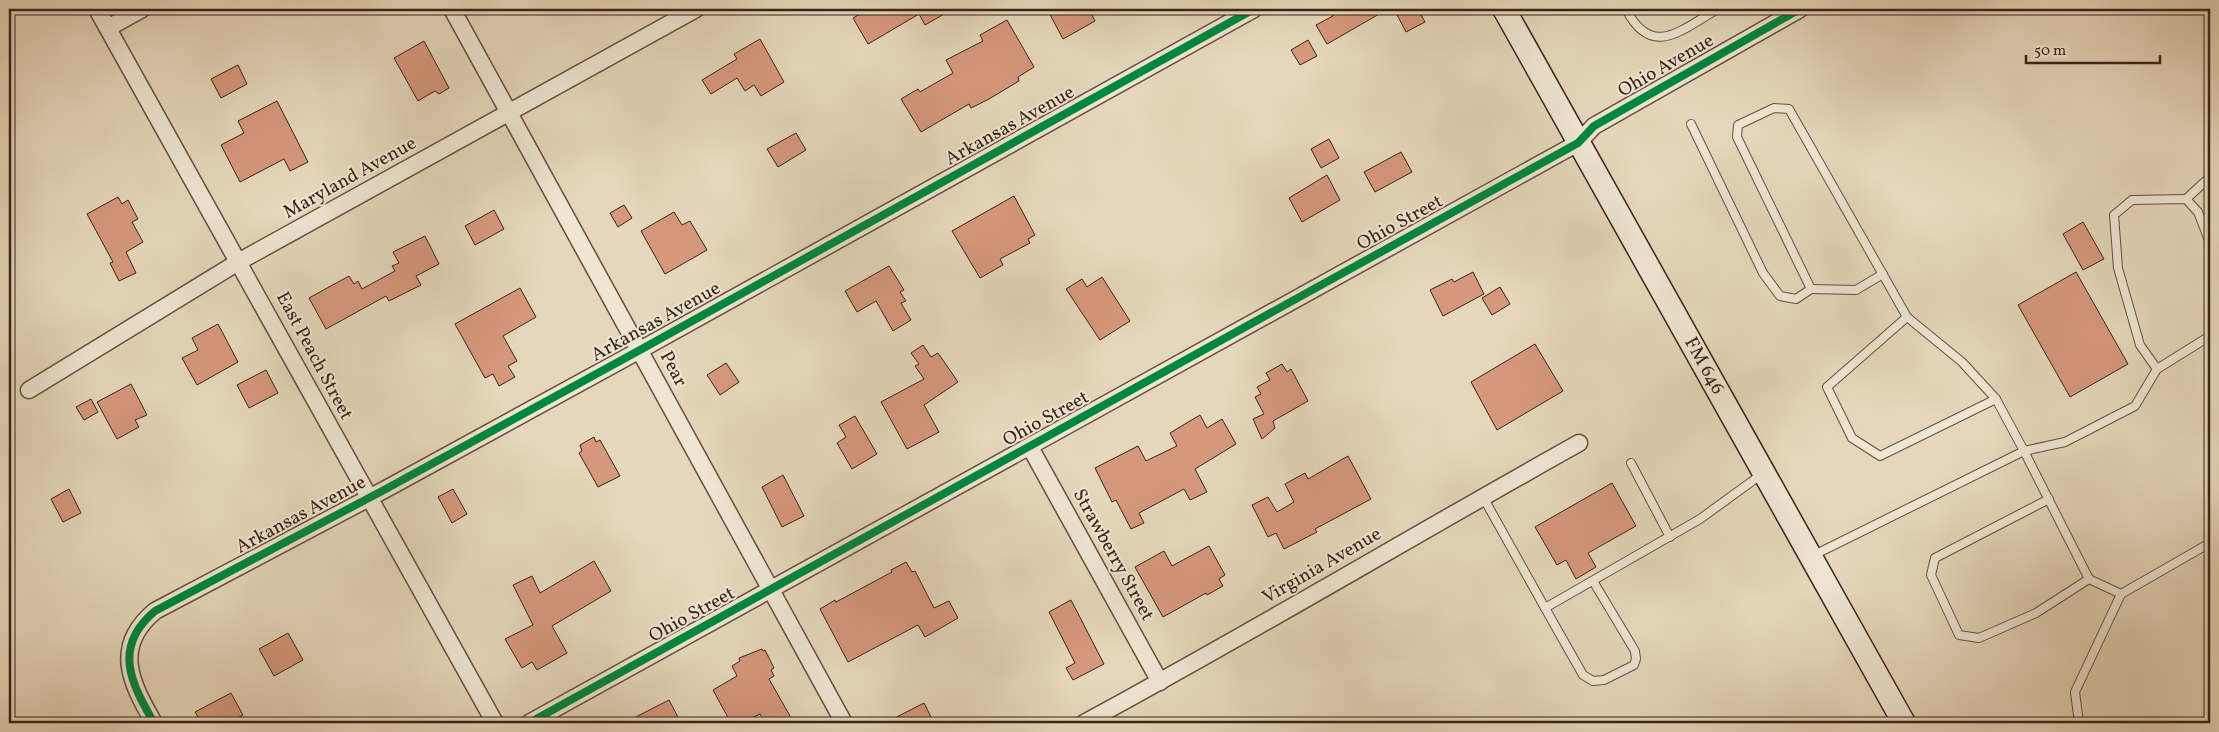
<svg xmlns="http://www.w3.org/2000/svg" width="2219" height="732" viewBox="0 0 2219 732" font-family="Vollkorn,serif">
  <rect width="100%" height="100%" fill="#e5d7ba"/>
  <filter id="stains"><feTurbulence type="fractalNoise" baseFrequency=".004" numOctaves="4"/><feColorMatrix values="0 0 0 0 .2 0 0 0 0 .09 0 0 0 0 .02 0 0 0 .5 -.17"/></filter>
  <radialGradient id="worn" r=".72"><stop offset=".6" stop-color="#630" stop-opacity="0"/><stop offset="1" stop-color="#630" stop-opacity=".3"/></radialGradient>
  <!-- building -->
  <g fill="#d5987c" stroke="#3a2318">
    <polygon points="859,9 953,9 925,25 919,14 868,44 853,18 862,13"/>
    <polygon points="1047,9 1089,9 1095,21 1063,39"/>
    <polygon points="1329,9 1388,9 1327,44 1316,25 1333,16"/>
    <polygon points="1394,9 1418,9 1425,22 1406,32"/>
    <polygon points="1007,20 1034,67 1018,77 1019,81 989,99 971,108 969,104 921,132 901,99 918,89 920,92 953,73 946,60 983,41 980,35"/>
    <polygon points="760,39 784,82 761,96 754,85 745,91 737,78 711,94 702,80 737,59 734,54"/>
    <polygon points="1308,40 1317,56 1300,65 1291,50"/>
    <polygon points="424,41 449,88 439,94 435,91 418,101 394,58"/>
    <polygon points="238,65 247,84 221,98 211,79"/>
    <polygon points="277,101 308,162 290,171 284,159 240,182 221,145 244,133 238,121"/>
    <polygon points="796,133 806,150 778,167 767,149"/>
    <polygon points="1329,139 1339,158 1321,168 1311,149"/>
    <polygon points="1401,152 1412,172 1375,192 1364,172"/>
    <polygon points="1327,175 1340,200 1302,222 1289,198"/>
    <polygon points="1014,196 1035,235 1028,239 1030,243 1000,259 1003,265 980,278 952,231"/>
    <polygon points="118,197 122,204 128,200 138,219 132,222 143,242 126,252 136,273 119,281 110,263 113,262 87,214"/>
    <polygon points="624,205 632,218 618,227 610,213"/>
    <polygon points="494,210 504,229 475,245 465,226"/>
    <polygon points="674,212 682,225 690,221 707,250 665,274 641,231"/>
    <polygon points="2083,222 2104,259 2083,270 2063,234"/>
    <polygon points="425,236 439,264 416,276 421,285 389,301 386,296 326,329 309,298 349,276 354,284 358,281 362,289 395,271 392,266 399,263 393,252"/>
    <polygon points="889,266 904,290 900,292 906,301 901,303 911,320 893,331 876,301 857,312 845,291"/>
    <polygon points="1473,272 1484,294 1443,316 1430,290 1452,279 1454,282"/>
    <polygon points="2076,272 2128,364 2070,397 2018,305"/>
    <polygon points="1102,277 1130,321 1100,340 1066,289 1082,279 1087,287"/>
    <polygon points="1500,287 1510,304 1492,315 1482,298"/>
    <polygon points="520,288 536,317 503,336 517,361 508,366 515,377 499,386 493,374 485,378 455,324"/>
    <polygon points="218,324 238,362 197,385 182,358 198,350 192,338"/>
    <polygon points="1535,344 1563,391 1497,430 1471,382"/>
    <polygon points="923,345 931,357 938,353 958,382 924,405 939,432 907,449 881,402 924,379 915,366 919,364 911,353"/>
    <polygon points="726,363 739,382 720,395 707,375"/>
    <polygon points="1282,364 1287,372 1291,369 1308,401 1273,421 1275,428 1262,439 1253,419 1264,414 1255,397 1261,394 1257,387 1270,380 1266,373"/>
    <polygon points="266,370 278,393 249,408 237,385"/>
    <polygon points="131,384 147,415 135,420 139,427 117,439 97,402"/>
    <polygon points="91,399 98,412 84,420 76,407"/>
    <polygon points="1200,415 1207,428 1222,419 1236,444 1195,469 1207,492 1190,500 1184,489 1139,513 1144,523 1131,529 1116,500 1112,502 1095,468 1138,446 1146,461 1177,446 1170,433"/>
    <polygon points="855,416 877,454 852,469 837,443 846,437 839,425"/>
    <polygon points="594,437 596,442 600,440 620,476 598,487 579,453 582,451 580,445"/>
    <polygon points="1348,456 1371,499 1315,529 1317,532 1284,549 1276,533 1268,537 1252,505 1268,497 1277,512 1294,502 1285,484 1305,473 1308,479"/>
    <polygon points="783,475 804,516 782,527 762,487"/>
    <polygon points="1612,483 1636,526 1588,553 1596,567 1576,579 1566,560 1557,565 1535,527"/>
    <polygon points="69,489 81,513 63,522 51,499"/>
    <polygon points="453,489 467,514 452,523 438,497"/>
    <polygon points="1209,546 1225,575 1219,579 1223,586 1207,595 1206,593 1163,617 1135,567 1164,551 1172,566"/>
    <polygon points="594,561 611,591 552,626 567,653 537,670 532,662 522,668 505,639 533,625 513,585 532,576 540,593"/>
    <polygon points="906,562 912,572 915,571 934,608 949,601 958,618 925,637 918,625 848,662 820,609 835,600 836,602 892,572 891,570"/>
    <polygon points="1071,600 1104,664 1073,680 1066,668 1075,663 1049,612"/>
    <polygon points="288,633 303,660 274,676 259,649"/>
    <polygon points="762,649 763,651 765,650 774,668 771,670 774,676 769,679 794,723 765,723 760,714 742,723 731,723 713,690 737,676 732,666 740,661 739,658"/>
    <polygon points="231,693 243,715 227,723 202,723 195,712"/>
    <polygon points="669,700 681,723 624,723"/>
    <polygon points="924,703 934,723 885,723"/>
  </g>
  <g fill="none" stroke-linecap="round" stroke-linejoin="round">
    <defs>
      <g id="service">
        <path d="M1626 9C1652 60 1682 29 1718 9"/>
        <polyline points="1691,124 1763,273 1780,296 1796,299 1811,289 1737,137 1738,125 1774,108 1789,109 1907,317 1962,362 1996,399 2024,451 1812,556"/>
        <polyline points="2186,199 2210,177"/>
        <polyline points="1811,289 1856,290 1883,274"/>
        <polyline points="1907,317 1827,387 1852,438 1880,456 1996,399"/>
        <polyline points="2210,336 2157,369 2135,406 2065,442 2024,451 2089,579 2121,594 2210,543"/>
        <polyline points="2157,369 2140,345 2118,268 2114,215 2132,200 2186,199 2198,212 2210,243"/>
        <polyline points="1631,463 1670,537"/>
        <polyline points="1483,497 1545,608 1700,519 1762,474"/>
        <polyline points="2049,499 1935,558 1931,575 1959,635 1979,638 2036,613 2089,579"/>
        <polyline points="1545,608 1583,675 1593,681 1604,680 1634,665 1636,659 1635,651 1593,581"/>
        <polyline points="2079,723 2075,692 2121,594"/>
      </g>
      <g id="minor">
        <polyline points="97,9 495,723"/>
        <polyline points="452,9 844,723"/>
        <polyline points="108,28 142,9"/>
        <polyline points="29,390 240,261 696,9"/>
        <polyline points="1030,447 1160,682"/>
        <path d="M154 723C131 683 112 647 155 611L384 490 640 350 1254 9"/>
        <polyline points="529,723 1578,143 1594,126 1800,9"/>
        <path d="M1084 723C1251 633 1414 535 1579 443"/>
      </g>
      <polyline id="secondary" points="1504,9 1904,723"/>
    </defs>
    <!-- service casing -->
    <use href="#service" stroke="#655040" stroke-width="10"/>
    <!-- minor casing -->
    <use href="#minor" stroke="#655040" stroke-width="19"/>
    <!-- secondary casing -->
    <use href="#secondary" stroke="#3a2318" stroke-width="25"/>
    <!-- service -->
    <use href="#service" stroke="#eee5d2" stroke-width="8"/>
    <!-- minor -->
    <use href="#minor" stroke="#eee5d2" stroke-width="16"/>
    <!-- secondary -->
    <use href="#secondary" stroke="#eee5d2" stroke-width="22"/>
    <defs>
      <g id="cycleway">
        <path d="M154 723C131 683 112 647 155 611L384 490 640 350 1254 9"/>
        <polyline points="529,723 1578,143 1594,126 1800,9"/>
      </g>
    </defs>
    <!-- cycleway casing -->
    <use href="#cycleway" stroke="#eee5d2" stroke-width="11"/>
    <!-- cycleway -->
    <use href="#cycleway" stroke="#00873e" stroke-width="8"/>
  </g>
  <g text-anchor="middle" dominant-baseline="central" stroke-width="4" stroke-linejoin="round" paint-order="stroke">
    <!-- street labels -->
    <g font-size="19" fill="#3a2318" stroke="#eee5d2">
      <text transform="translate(1666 66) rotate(-30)">Ohio Avenue</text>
      <text transform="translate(1010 126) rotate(-29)">Arkansas Avenue</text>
      <text transform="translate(350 178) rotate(-29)">Maryland Avenue</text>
      <text transform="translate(1400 223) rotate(-29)">Ohio Street</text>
      <text transform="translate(656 322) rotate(-29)">Arkansas Avenue</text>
      <text transform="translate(314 356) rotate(62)">East Peach Street</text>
      <text transform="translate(1704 366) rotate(61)">FM 646</text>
      <text transform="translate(673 369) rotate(62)">Pear</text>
      <text transform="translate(1046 419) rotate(-29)">Ohio Street</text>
      <text transform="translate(301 515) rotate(-28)">Arkansas Avenue</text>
      <text transform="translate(1113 555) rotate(61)">Strawberry Street</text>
      <text transform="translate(1322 566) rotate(-30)">Virginia Avenue</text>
      <text transform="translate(692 615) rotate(-29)">Ohio Street</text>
    </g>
  </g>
  <!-- margin -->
  <rect width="2219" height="732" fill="none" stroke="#e5d7ba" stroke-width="30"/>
  <rect x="10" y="10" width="2199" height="712" fill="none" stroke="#3a2318" stroke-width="2.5"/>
  <rect x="15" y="15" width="2189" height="702" fill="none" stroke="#3a2318"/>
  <!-- scale -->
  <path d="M2026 55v8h134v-8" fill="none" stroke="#3a2318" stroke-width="2.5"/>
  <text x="2034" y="55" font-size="15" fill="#3a2318" stroke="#eee5d2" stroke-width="4" paint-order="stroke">50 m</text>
  <rect width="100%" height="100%" filter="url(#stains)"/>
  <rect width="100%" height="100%" fill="url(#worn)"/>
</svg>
